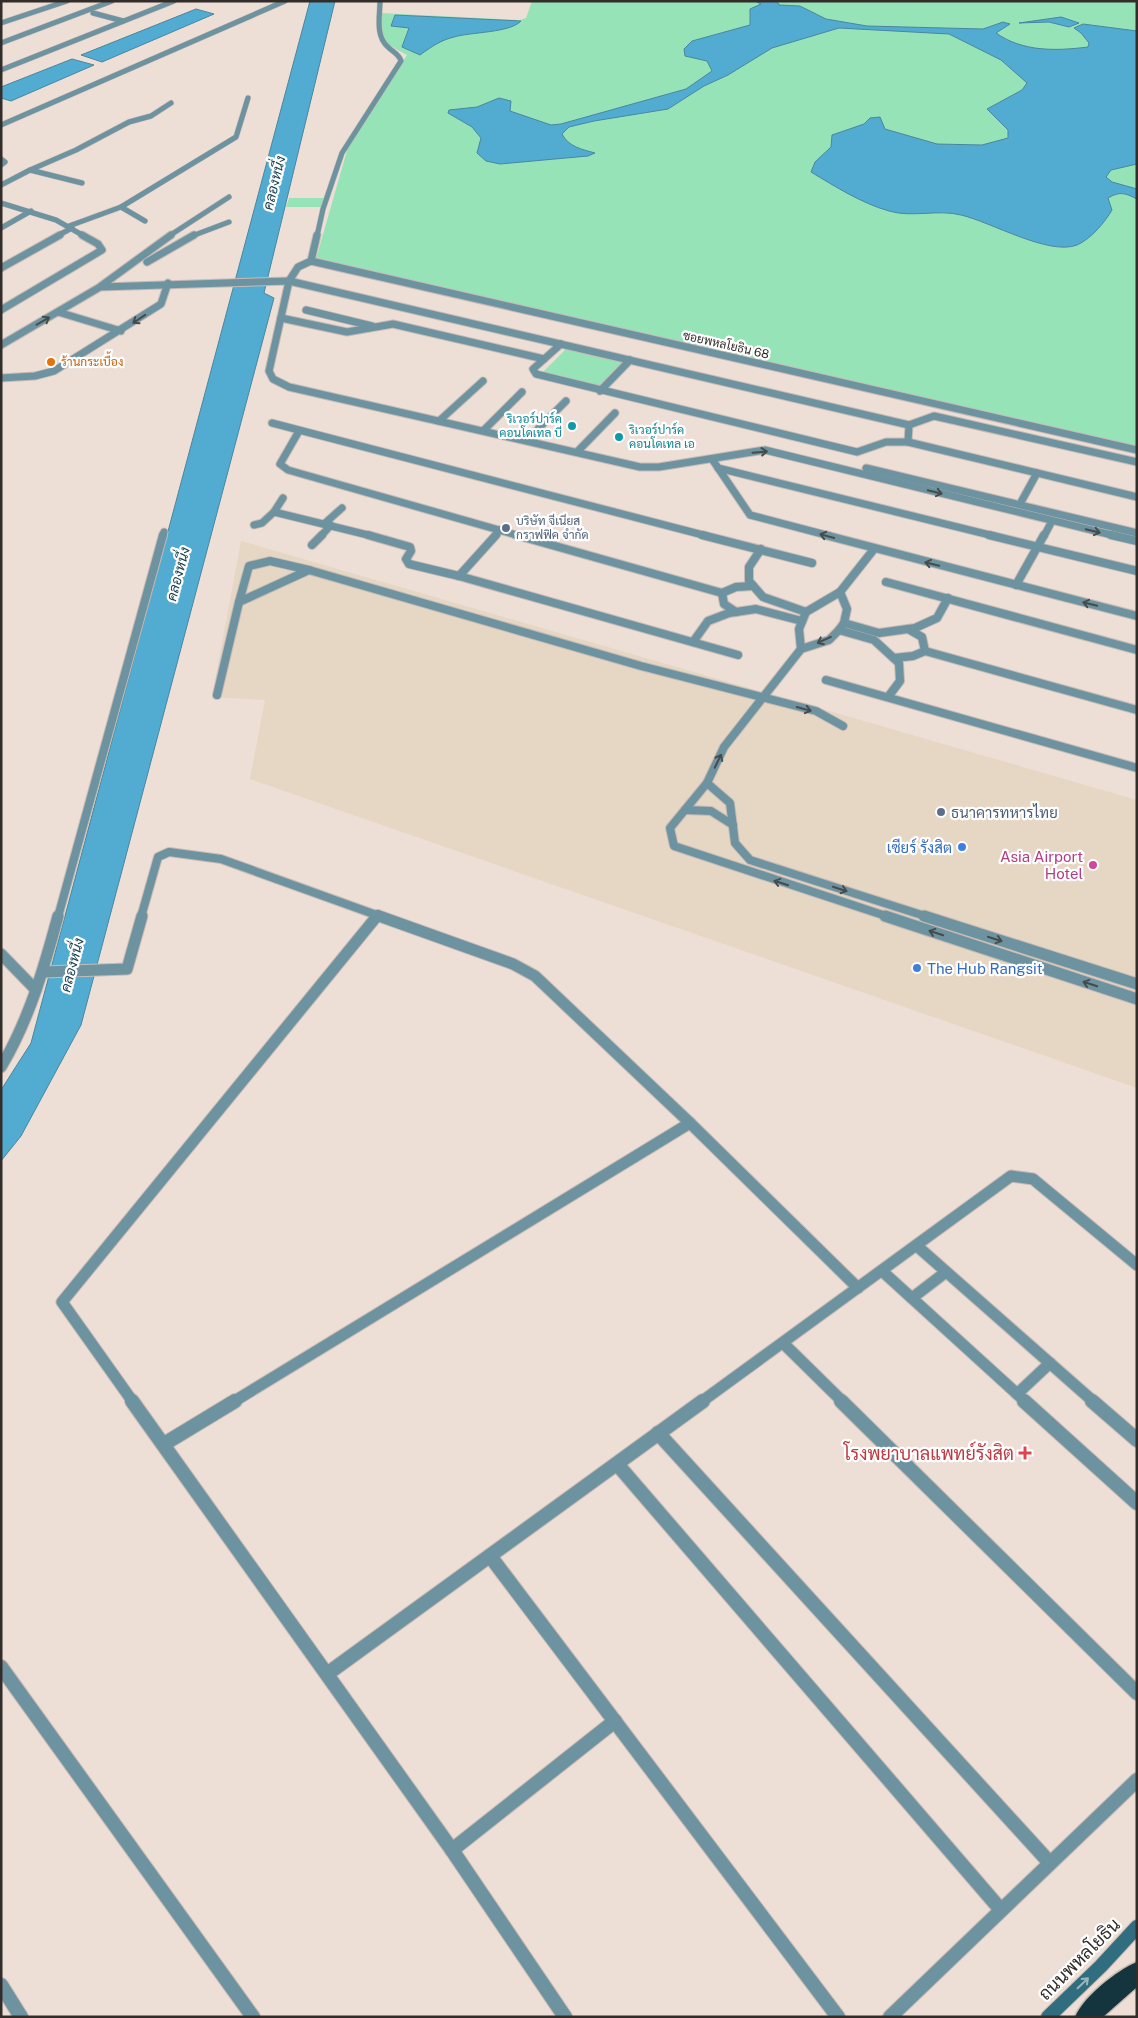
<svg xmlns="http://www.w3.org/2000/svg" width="1138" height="2018" viewBox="0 0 1138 2018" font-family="'Public Sans',Sarabun,sans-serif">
  <rect width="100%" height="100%" fill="#eddfd6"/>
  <!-- commercial -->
  <polygon fill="#e6d6c4" points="241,541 1137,800 1137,1088 250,779 265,700 212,697"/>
  <!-- green -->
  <g fill="#96e3b8">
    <path d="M532 1H1137V446L316 259 348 147 407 55C385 42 378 42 380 13L520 20 526 18Z"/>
    <polygon points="289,198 324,198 322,207 286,207"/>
    <polygon points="566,349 624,363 601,386 543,372"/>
  </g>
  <!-- water -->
  <g fill="#52acd1" stroke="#49869f">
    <polygon points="310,1 335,1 264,293 274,298 81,1025 21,1136 1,1161 1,1090 31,1043"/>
    <path d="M755 1H777L779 5 800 6 826 19 867 26 983 29 1003 22 1010 24 996 33C1023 52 1056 51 1088 47L1089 43 1081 33 1074 28 1083 24 1137 31V164L1111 170 1106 177 1112 182 1137 189V199C1125 193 1120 191 1108 198L1112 210C1105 222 1091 239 1077 245 1049 256 991 222 961 215 938 209 912 218 889 211 861 203 836 187 811 172L815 162 831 147 832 135 864 124 870 118 880 117 885 129 937 144 982 145 1008 138V130L987 109 1022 90 1027 83 1001 60 949 34 839 28 772 48 728 75 704 86 668 109 594 121 569 127 562 134C569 147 581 149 595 153L588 156 500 164 486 161 477 153 481 138 472 127 448 113 449 110 477 107 499 98 511 101 510 111 551 125 561 124 686 89 712 71 707 61 685 56 684 49 692 41 750 25V9L761 4Z"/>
    <polygon points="196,9 214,14 102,62 81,55"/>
    <path d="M395 15 521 21C510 33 470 32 454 37 441 40 431 47 420 55L402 47 409 28 391 26Z"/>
    <polygon points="1061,17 1079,23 1069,27 1049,22 1019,23"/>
    <polygon points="72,59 94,65 11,101 1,98 1,87"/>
  </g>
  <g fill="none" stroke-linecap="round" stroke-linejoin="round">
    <defs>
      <g id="minor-far4">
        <polyline points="93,13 123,21"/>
        <polyline points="1,23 67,1"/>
        <polyline points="1,43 112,1"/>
        <polyline points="1,70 174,1"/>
        <polyline points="1,125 285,1"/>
        <polyline points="1,159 5,162 1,165"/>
        <polyline points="30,170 76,150 129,122 151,116 171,103"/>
        <polyline points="1,185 30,170 82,183"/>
        <polyline points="1,203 56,220 84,236"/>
        <polyline points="121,207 145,221"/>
        <polyline points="69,226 121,207 236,137 248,98"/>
        <polyline points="1,228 31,211"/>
        <polyline points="57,236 72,228"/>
        <polyline points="169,236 229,197"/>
        <polyline points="192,236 229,222"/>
        <path d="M317 236 323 209 342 153 401 61C399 54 393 52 388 47 375 36 380 16 380 1"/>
      </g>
      <g id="minor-far3">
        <polyline points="311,261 298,267 289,281 269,371 273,379 289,387 640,467 659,467 765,450 1116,536"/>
        <polyline points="311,261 1137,450"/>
        <polyline points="311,261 317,235"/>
        <polyline points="147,262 194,235"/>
        <polyline points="1,268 60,235"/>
        <polyline points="101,286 171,235"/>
        <polyline points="1,310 102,250 98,244 82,235"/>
        <polyline points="306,310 372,326"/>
        <polyline points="58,312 121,331"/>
        <polyline points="281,318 347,332 393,324 544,359"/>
        <polyline points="561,344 533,369 536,374 857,452 886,442 908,442 1137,497"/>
        <polyline points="1,345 100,287 289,281 909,425"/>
        <polyline points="1,378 35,376 54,371 161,304 168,283"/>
        <polyline points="600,391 630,360"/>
        <polyline points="439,421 483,381"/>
        <polyline points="272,423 707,536"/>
        <polyline points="484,430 522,392"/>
        <polyline points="299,431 280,464 288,470 520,536"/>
        <polyline points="527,440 566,401"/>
        <polyline points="908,442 909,425 934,416 1137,462"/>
        <polyline points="577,452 615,413"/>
        <polyline points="712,459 750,515 830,536"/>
        <polyline points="718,468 994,536"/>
        <polyline points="866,468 1137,533"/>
        <polyline points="283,498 274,512 372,536"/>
        <polyline points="1020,504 1037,473"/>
        <polyline points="324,524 342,508"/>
        <polyline points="254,525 262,523 274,512"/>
        <polyline points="163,536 164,532"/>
        <polyline points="321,536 331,525"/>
        <polyline points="495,536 500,530"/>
        <polyline points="1044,536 1052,521"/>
      </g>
      <g id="minor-far2">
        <polyline points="368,535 410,547 411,551 406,559 409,564 459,576 738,655"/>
        <polyline points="516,535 722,593"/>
        <polyline points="702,535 812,563"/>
        <polyline points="825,535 1137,616"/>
        <polyline points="989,535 1137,571"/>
        <polyline points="1111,535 1137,541"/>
        <polyline points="312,545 322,535"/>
        <polyline points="761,549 749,567 749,581 763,597 806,612"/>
        <polyline points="459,576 496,535"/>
        <polyline points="886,582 1137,650"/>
        <polyline points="1016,585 1044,535"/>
        <polyline points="840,592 847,609 844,623 839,630 829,640 801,649 724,747 707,783 670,828 674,846 889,917"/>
        <polyline points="239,602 249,566 270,561 309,570"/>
        <polyline points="736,612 724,604 722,593 736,587 753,586"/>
        <polyline points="844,623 879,633 915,628 937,618 948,598"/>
        <polyline points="839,630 874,640 899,663 900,681 888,697"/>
        <polyline points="693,642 708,621 729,613 756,609 802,621"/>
        <polyline points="801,649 799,629 806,612 840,592 874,549"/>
        <polyline points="925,651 1137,710"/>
        <polyline points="894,658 913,656 925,651 922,637 908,629"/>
        <polyline points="826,680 1137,768"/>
        <polyline points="217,695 239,602 309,570 641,666 816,711 843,726"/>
        <polyline points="707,783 730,803 735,843 750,860 928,917"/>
        <polyline points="685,810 711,811 733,825"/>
        <polyline points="58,917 163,535"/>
        <polyline points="141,917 158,857 169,852 221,859 382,917"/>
        <polyline points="376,917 378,914"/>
      </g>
      <g id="minor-far1">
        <polyline points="379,916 513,964 535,976 690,1123 858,1288"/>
        <polyline points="885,916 1137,999"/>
        <polyline points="924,916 1137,984"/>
        <polyline points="1,954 36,990"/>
        <polyline points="43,972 127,969 142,916"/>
        <path d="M1 1067C29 1020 44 968 58 916"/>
        <polyline points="917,1246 1094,1402"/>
        <polyline points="882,1271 1026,1402"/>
        <polyline points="912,1298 946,1272"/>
        <polyline points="783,1343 843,1402"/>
        <polyline points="1017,1394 1050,1363"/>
        <polyline points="133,1402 62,1302 377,916"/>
        <polyline points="233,1402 690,1123"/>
        <polyline points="701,1402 1011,1176 1033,1179 1137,1265"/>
      </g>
      <g id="minor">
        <polyline points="132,1401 452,1850 565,2017"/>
        <polyline points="841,1401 1137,1693"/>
        <polyline points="1024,1401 1137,1503"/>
        <polyline points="1092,1401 1137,1440"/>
        <polyline points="658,1433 1050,1863"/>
        <polyline points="164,1444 235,1401"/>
        <polyline points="617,1464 1001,1910"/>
        <polyline points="490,1556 838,2017"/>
        <polyline points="1,1667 253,2017"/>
        <polyline points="327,1674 703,1401"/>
        <polyline points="452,1850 615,1721"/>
        <polyline points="1,1985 21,2017"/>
        <polyline points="890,2017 1137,1780"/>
      </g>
      <polyline id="secondary" points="1048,2017 1101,1966 1137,1927"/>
      <path id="motorway" d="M1137 1962V1987L1103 2017H1075C1083 1997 1117 1970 1137 1962Z"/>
    </defs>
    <!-- minor-far4 casing -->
    <use href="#minor-far4" stroke="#c8bbb4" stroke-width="6"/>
    <!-- minor-far3 casing -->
    <use href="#minor-far3" stroke="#c8bbb4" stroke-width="9"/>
    <!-- minor-far2 casing -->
    <use href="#minor-far2" stroke="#c8bbb4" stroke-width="10"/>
    <!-- minor-far1 casing -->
    <use href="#minor-far1" stroke="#c8bbb4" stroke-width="13"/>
    <!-- minor casing -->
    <use href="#minor" stroke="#c8bbb4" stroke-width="16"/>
    <!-- secondary casing -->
    <use href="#secondary" stroke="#c8bbb4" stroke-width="16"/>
    <!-- motorway casing -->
    <use href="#motorway" stroke="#c8bbb4" stroke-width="3"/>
    <!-- minor-far4 -->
    <use href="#minor-far4" stroke="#6e93a0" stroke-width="5"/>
    <!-- minor-far3 -->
    <use href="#minor-far3" stroke="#6e93a0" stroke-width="7"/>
    <!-- minor-far2 -->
    <use href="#minor-far2" stroke="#6e93a0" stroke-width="8"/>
    <!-- minor-far1 -->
    <use href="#minor-far1" stroke="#6e93a0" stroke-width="11"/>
    <!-- minor -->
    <use href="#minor" stroke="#6e93a0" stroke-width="14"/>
    <!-- secondary -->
    <use href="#secondary" stroke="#306d7f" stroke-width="14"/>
    <!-- motorway -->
    <use href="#motorway" fill="#15353e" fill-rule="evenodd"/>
  </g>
  <!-- one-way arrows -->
  <defs><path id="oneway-shaft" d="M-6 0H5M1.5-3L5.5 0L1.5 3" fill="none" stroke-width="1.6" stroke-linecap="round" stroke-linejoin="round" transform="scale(1.25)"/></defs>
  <g stroke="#454c4d">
    <use href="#oneway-shaft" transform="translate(139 319) rotate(146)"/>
    <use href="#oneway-shaft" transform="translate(43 321) rotate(-30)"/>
    <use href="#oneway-shaft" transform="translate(760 452) rotate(-5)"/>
    <use href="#oneway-shaft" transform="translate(935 492) rotate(14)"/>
    <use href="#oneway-shaft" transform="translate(1093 531) rotate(14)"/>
    <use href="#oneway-shaft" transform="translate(827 536) rotate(-165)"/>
    <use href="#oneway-shaft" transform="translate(932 564) rotate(-166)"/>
    <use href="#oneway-shaft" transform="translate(1090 604) rotate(-166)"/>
    <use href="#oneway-shaft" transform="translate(824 640) rotate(155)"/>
    <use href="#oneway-shaft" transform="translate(804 709) rotate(15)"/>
    <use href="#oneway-shaft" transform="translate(718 761) rotate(-64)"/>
    <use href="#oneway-shaft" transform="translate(781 883) rotate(-162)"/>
    <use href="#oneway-shaft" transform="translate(840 889) rotate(18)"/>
    <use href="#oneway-shaft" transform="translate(936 933) rotate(-162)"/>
    <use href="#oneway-shaft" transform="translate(995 939) rotate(18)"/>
    <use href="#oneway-shaft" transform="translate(1090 984) rotate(-162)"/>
  </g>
  <use stroke="#98b6bf" href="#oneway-shaft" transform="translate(1083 1983) rotate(-44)"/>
  <!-- markers -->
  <circle fill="#e8710a" stroke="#fff" stroke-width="2" cx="51" cy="362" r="5"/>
  <g fill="#0f9aa8" stroke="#fff" stroke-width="2">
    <circle cx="572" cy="426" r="5"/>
    <circle cx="619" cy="437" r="5"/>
  </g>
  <g fill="#5c6f8a" stroke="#fff" stroke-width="2">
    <circle cx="506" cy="528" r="5"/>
    <circle cx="941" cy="812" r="5"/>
  </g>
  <g fill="#3f7fe0" stroke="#fff" stroke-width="2">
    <circle cx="962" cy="847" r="5"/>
    <circle cx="917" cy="968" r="5"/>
  </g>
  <circle fill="#d1479c" stroke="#fff" stroke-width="2" cx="1093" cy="865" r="5"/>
  <path fill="#e0444e" stroke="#fff" stroke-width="2" d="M1022.5 1445.5h5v5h5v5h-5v5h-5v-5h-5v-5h5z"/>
  <g text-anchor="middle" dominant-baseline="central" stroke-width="4.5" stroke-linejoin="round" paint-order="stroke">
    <!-- far-street labels -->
    <g font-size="12" fill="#332d2a" stroke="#fff">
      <text transform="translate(726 345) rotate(13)">ซอยพหลโยธิน 68</text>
    </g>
    <!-- far-food labels -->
    <g font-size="12" fill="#c56008" stroke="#fff" text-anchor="start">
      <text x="61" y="362">ร้านกระเบื้อง</text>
    </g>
    <!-- far-culture labels -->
    <g font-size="12" fill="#0d838f" stroke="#fff" text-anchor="end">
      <text x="562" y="419">ริเวอร์ปาร์ค<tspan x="562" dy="14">คอนโดเทล บี</tspan></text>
      <text x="629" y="430" text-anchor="start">ริเวอร์ปาร์ค<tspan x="629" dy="14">คอนโดเทล เอ</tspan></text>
    </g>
    <!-- far-service labels -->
    <g font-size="12" fill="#4e5e75" stroke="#fff" text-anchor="start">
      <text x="516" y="521">บริษัท จีเนียส<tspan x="516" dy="14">กราฟฟิค จำกัด</tspan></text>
    </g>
    <!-- far-water labels -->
    <g font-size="14" font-style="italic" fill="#184051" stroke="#fff">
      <text transform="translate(274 183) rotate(-76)">คลองหนึ่ง</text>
      <text transform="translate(178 574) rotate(-75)">คลองหนึ่ง</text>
      <text transform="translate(72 965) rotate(-75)">คลองหนึ่ง</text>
    </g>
    <!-- service labels -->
    <g font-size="15" fill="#4e5e75" stroke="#fff" text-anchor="start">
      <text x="951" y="812">ธนาคารทหารไทย</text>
    </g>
    <!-- shop labels -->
    <g font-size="15" fill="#366cbe" stroke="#fff" text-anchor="end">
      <text x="952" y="847">เซียร์ รังสิต</text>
      <text x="927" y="968" text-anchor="start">The Hub Rangsit</text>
    </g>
    <!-- hotel labels -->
    <g font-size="15" fill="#b23c85" stroke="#fff" text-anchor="end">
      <text x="1083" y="856">Asia Airport<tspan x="1083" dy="17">Hotel</tspan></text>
    </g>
    <!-- near-health labels -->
    <g font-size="18" fill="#be3a42" stroke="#fff" text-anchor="end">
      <text x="1014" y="1453">โรงพยาบาลแพทย์รังสิต</text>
    </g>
    <!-- near-street labels -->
    <g font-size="18" fill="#332d2a" stroke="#fff">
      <text transform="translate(1079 1959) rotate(-45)">ถนนพหลโยธิน</text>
    </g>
  </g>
  <!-- border -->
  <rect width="1138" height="2018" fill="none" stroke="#332d2a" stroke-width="5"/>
</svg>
